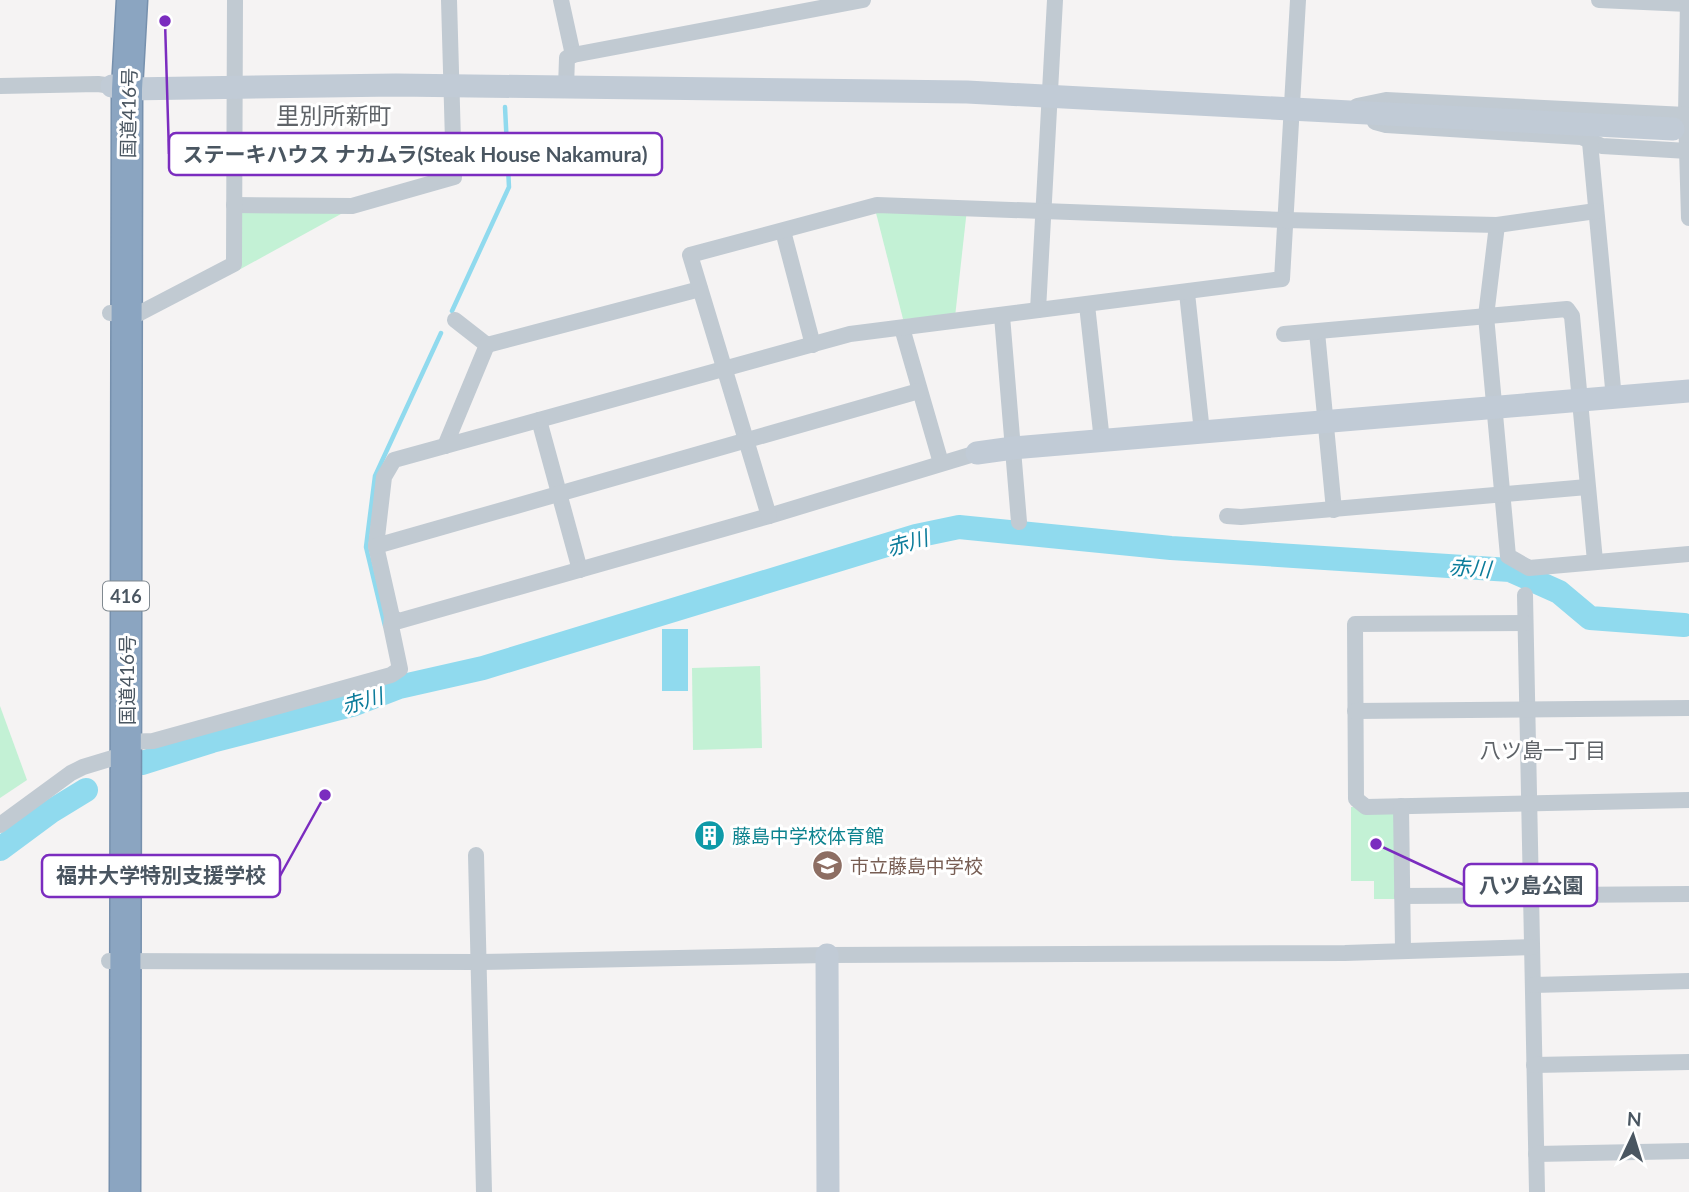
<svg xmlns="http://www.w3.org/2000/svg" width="1689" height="1192" viewBox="0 0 1689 1192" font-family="Lato,'Noto Sans JP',sans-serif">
  <rect width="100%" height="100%" fill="#f5f3f3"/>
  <!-- green -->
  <g fill="#c3f1d5">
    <polygon points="238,205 350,209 237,271"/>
    <polygon points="875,209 967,209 955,317 903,319"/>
    <polygon points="760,666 762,748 693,750 692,668"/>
    <polygon points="0,706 27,780 0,798"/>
    <polygon points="1351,807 1401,807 1399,899 1374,899 1374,881 1351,881"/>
  </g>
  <!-- water -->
  <rect fill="#90daee" x="662" y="629" width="26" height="62"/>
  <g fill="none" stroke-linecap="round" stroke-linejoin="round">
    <!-- stream -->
    <g stroke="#90daee" stroke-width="4.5">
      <polyline points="452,311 509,187 505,107"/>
      <polyline points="385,626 366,547 375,476 441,333"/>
      <polyline points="398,683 399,687"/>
    </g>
    <!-- river -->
    <g stroke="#90daee" stroke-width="24">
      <polyline points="142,763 212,741 352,705 399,687 483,668 916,536 959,527 1171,548 1510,570 1559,592 1590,618 1684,625"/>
      <polyline points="0,849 50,812 86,790"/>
    </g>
    <defs>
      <polyline id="highway" points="125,1192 127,89 132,0"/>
    </defs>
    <!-- highway casing -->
    <use href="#highway" stroke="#7690ad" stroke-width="33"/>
    <!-- street -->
    <g stroke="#c1cad2" stroke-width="16">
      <polyline points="561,0 573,55"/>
      <polyline points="1599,0 1688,4"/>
      <polyline points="1688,0 1686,115 1689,218"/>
      <polyline points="0,86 98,84 112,86"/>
      <polyline points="566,87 567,58 573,55 863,0"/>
      <polyline points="1357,106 1386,100 1686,115"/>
      <polyline points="1375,122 1386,125 1581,137 1602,146 1688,151"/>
      <polyline points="1590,142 1614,399"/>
      <polyline points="234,205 352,206 454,177 449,0"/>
      <polyline points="1497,225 1486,316 1508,556 1529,568 1689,554"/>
      <polyline points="783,231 813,345"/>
      <polyline points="1187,293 1202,432"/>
      <polyline points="1087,305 1102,441"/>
      <polyline points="1038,310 1055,0"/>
      <polyline points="110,313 138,314 234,264 235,0"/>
      <polyline points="1002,316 1019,522"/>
      <polyline points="455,320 487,345 700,289"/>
      <polyline points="902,328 941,463"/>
      <polyline points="1317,332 1334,510"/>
      <polyline points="1284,334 1567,309 1572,316 1595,561"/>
      <polyline points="539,420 580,570"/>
      <polyline points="445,446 487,345"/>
      <polyline points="977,453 769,516 399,621 392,617 376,546 384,477 394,460 850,334 1282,279 1298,0"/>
      <polyline points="769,516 690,255 877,205 1285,220 1497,225 1596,211"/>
      <polyline points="1227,516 1241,517 1587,487"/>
      <polyline points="376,546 919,391"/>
      <polyline points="1525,595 1537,1192"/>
      <polyline points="1525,623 1355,624 1356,799 1366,807 1689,800"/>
      <polyline points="1355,711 1689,708"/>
      <polyline points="126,742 153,741 391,675 400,669 391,626 392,617"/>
      <polyline points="1401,806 1403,950"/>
      <polyline points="0,825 71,773 83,767 126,754"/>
      <polyline points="476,855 484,1192"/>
      <polyline points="1402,896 1689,894"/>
      <polyline points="109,961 480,962 827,955 1345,953 1532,947"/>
      <polyline points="1533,985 1689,981"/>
      <polyline points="1534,1065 1689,1062"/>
      <polyline points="1536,1154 1689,1151"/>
    </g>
    <!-- secondary -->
    <g stroke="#c1cbd6" stroke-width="23">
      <polyline points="112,86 127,89 396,85 967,92 1673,129"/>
      <polyline points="977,453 1013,448 1689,391"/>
      <polyline points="827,955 828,1192"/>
    </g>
    <!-- highway -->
    <use href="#highway" stroke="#8ba5c1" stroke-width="30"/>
  </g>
  <!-- icons -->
  <defs>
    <symbol id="building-disc" viewBox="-11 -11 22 22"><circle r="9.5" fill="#0f9aa8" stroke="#fff"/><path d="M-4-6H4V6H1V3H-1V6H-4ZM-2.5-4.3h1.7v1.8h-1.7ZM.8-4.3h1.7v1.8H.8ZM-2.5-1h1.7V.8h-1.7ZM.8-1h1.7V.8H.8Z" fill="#fff"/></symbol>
    <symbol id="school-disc" viewBox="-11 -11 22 22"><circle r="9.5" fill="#8d6e63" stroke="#fff"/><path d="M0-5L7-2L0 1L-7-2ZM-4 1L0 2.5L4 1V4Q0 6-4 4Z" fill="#fff"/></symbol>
  </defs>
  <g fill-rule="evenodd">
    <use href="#building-disc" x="692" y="818" width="35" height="35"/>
    <use href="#school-disc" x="810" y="848" width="35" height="35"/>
  </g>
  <g text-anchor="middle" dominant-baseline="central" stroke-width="6" stroke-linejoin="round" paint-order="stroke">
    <!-- shield labels -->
    <rect fill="#fff" stroke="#808990" stroke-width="2" x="103" y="581.5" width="46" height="29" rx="5"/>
    <g font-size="18" font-weight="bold" fill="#4a5661">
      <text x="126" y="596">416</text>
    </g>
    <!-- street labels -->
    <g font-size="19" fill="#4a5661" stroke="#fff">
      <text transform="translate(128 113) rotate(-89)">国道416号</text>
      <text transform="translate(126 680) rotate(-90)">国道416号</text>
    </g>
    <!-- culture labels -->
    <g font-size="19" fill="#0d838f" stroke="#fff" text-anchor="start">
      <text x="732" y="835">藤島中学校体育館</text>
    </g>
    <!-- education labels -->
    <g font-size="19" fill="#785e54" stroke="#fff" text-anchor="start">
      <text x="850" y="865">市立藤島中学校</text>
    </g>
    <!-- water labels -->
    <g font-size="21" font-style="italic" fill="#0c7c9b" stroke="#fff">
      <text transform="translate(907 542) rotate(-16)">赤川</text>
      <text transform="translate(1470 567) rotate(4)">赤川</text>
      <text transform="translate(362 700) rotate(-16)">赤川</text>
    </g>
    <!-- neighbourhood labels -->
    <g font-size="21" fill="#5f6368" stroke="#fff">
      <text x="1543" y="749">八ツ島一丁目</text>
    </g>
    <!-- quarter labels -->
    <g font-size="23" fill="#5f6368" stroke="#fff">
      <text x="334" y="115">里別所新町</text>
    </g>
  </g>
  <!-- callouts -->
  <path fill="none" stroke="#7b2cbf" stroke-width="2.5" d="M165 21L169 154M325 795L280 876M1376 844L1464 885"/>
  <g fill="#7b2cbf" stroke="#fff" stroke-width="2.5">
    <circle cx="165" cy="21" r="7"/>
    <circle cx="325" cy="795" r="7"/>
    <circle cx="1376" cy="844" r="7"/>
  </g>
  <g fill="#fff" stroke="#7b2cbf" stroke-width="2.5">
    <rect x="169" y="133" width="493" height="42" rx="7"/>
    <rect x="42" y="855" width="238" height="42" rx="7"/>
    <rect x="1464" y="864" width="133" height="42" rx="7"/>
  </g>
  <g font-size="21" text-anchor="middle" font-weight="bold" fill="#4a5661">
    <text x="415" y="162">ステーキハウス ナカムラ(Steak House Nakamura)</text>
    <text x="161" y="883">福井大学特別支援学校</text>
    <text x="1531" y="893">八ツ島公園</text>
  </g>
  <!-- north arrow -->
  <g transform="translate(1633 1136) rotate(4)" stroke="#ffffff" stroke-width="5" paint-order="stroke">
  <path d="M0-5L12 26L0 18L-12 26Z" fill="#4a5661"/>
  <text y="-10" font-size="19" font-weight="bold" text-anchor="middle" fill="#4a5661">N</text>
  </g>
</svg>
